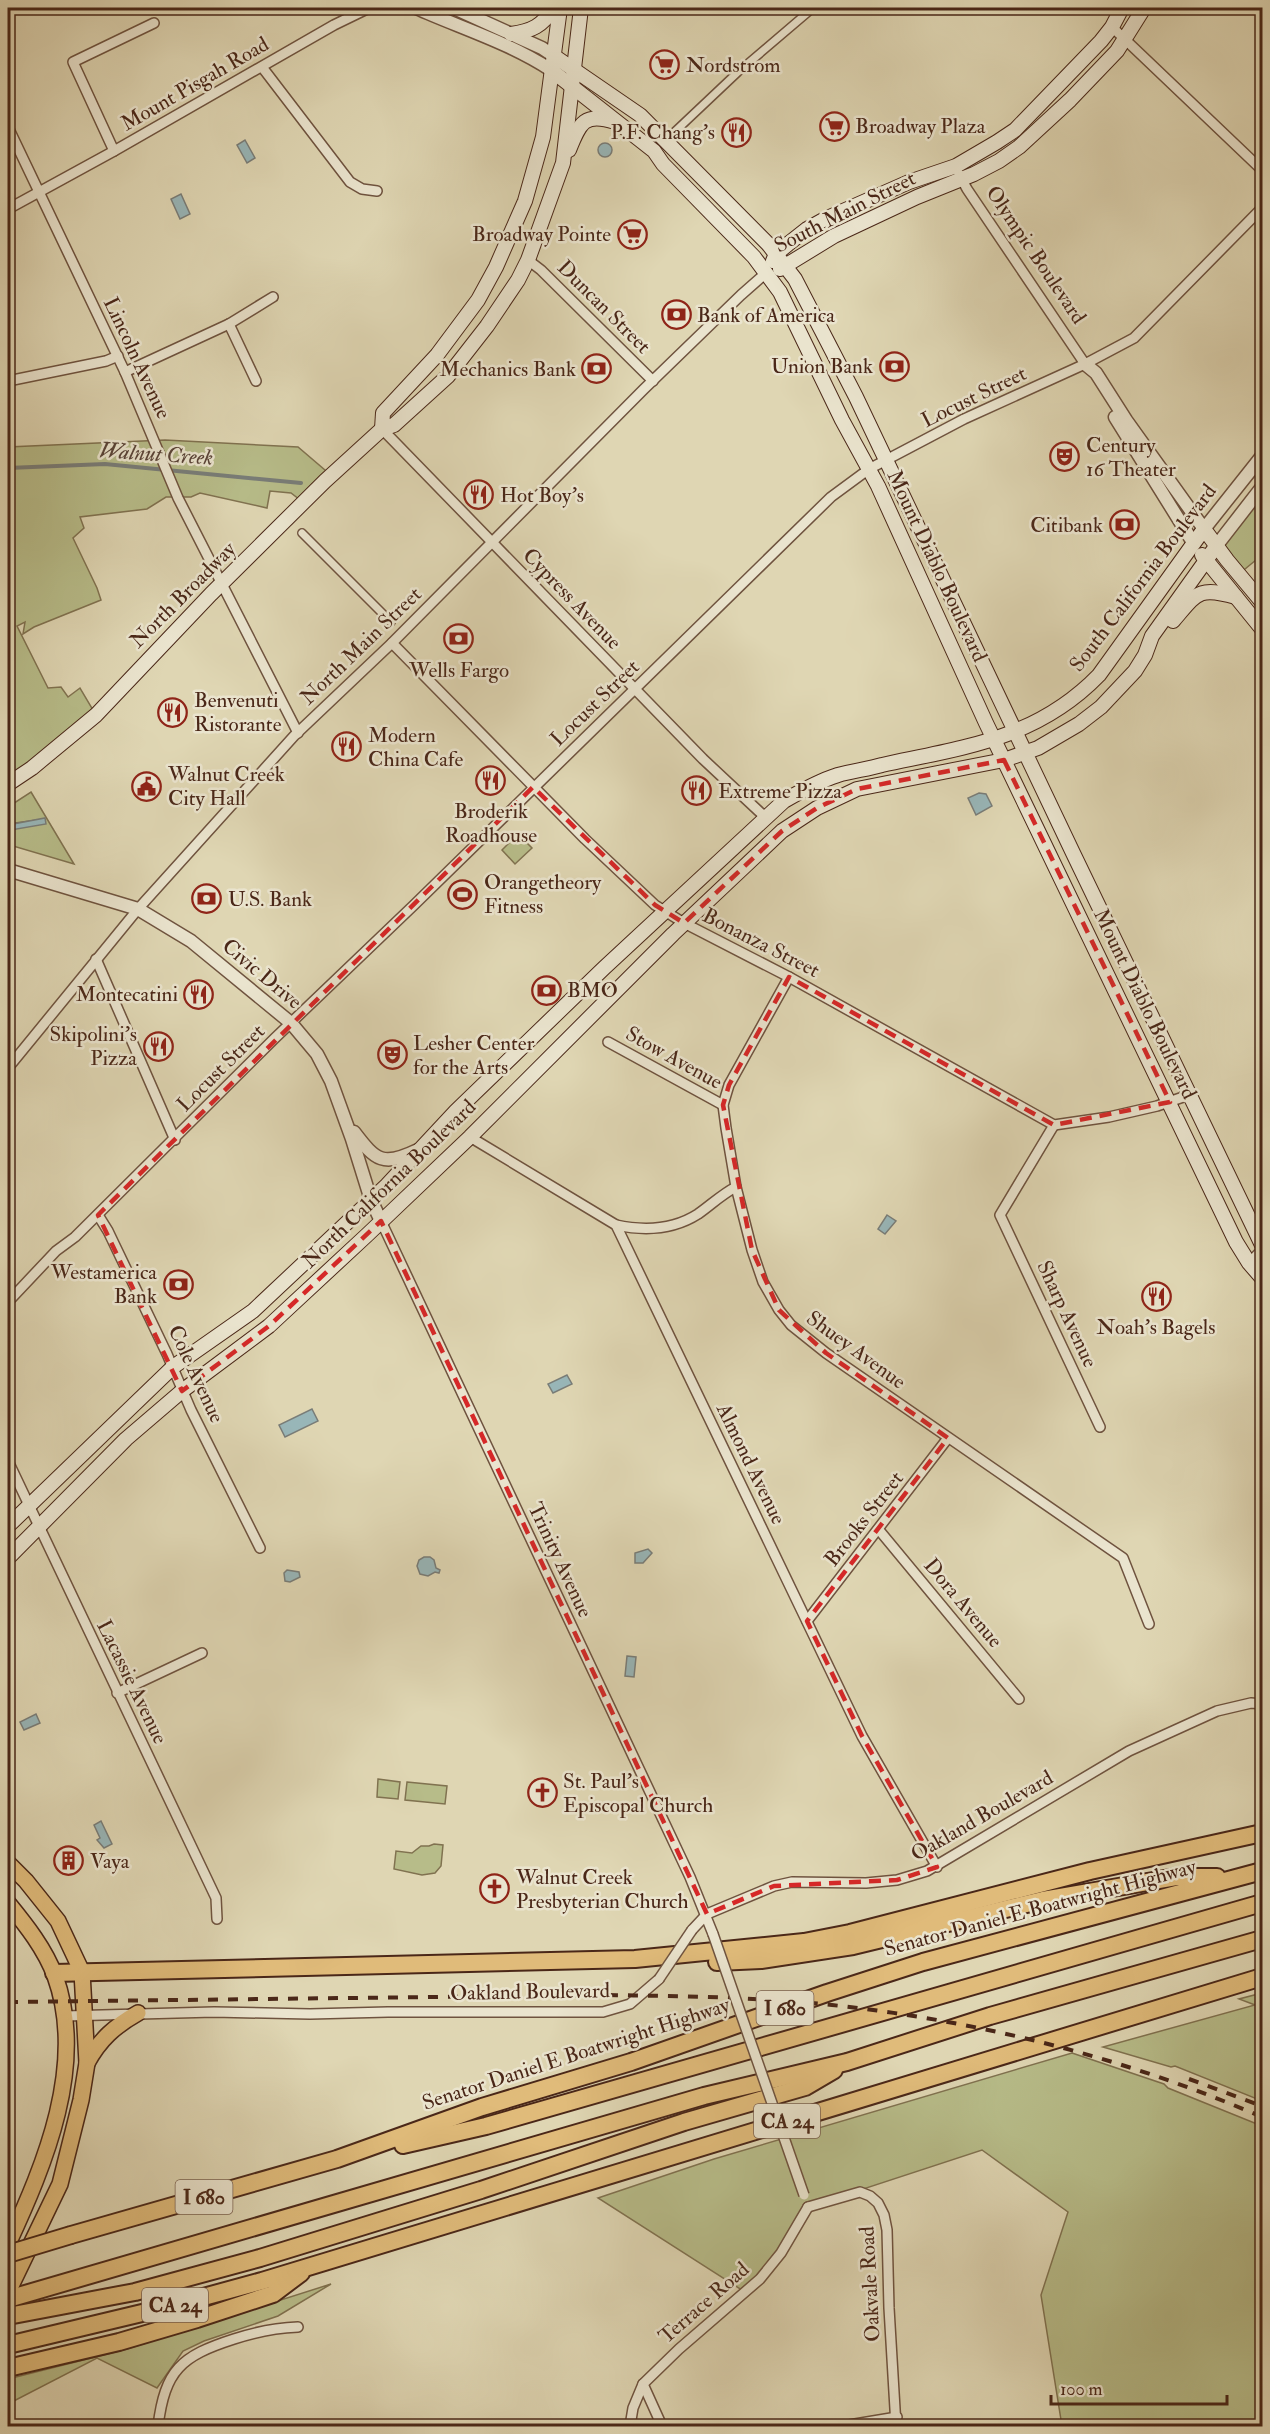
<svg xmlns="http://www.w3.org/2000/svg" width="1270" height="2434" viewBox="0 0 1270 2434" font-family="'IM FELL Double Pica',serif">
  <rect width="100%" height="100%" fill="#dfd6b3"/>
  <filter id="stains"><feTurbulence type="fractalNoise" baseFrequency=".00333" numOctaves="4"/><feColorMatrix values="0 0 0 0 .2 0 0 0 0 .09 0 0 0 0 .02 0 0 0 .5 -.17"/></filter>
  <radialGradient id="worn" r=".72"><stop offset=".6" stop-color="#630" stop-opacity="0"/><stop offset="1" stop-color="#630" stop-opacity=".3"/></radialGradient>
  <!-- green -->
  <g fill="#b7bc89" stroke="#807250" stroke-width="1.5">
    <polygon points="165,440 298,447 332,476 304,503 291,493 270,491 267,508 200,493 191,497 166,497 147,509 80,517 84,528 73,538 97,588 101,600 34,627 23,634 25,622 17,626 48,688 61,687 68,697 80,688 96,715 8,784 8,447"/>
    <polygon points="1258,492 1262,497 1262,555 1239,574 1217,545"/>
    <polygon points="31,792 74,864 13,846 14,835 8,825 11,830 44,819 8,824 8,807"/>
    <polygon points="518,834 532,848 515,864 502,850"/>
    <polygon points="378,1779 400,1782 398,1799 377,1797"/>
    <polygon points="407,1782 447,1786 445,1804 405,1800"/>
    <polygon points="434,1844 443,1845 441,1866 435,1873 422,1875 394,1869 396,1851 412,1853 421,1846 429,1846"/>
    <polygon points="1262,1993 1262,2101 1175,2066 1171,2067 1103,2047 1255,2005 1239,1999"/>
    <polygon points="1072,2053 1164,2084 1168,2088 1262,2126 1262,2426 1062,2426 1041,2295 1068,2212 982,2150 808,2207 781,2253 745,2292 598,2198 714,2159"/>
    <polygon points="331,2284 278,2316 204,2341 183,2351 157,2388 97,2358 8,2404 8,2379 127,2349"/>
  </g>
  <!-- water -->
  <g fill="#98b6b8" stroke="#797d78" stroke-width="1.5">
    <polygon points="245,140 255,158 247,163 237,145"/>
    <circle cx="605" cy="150" r="7"/>
    <polygon points="181,194 190,214 180,219 171,199"/>
    <polygon points="979,793 986,794 992,806 976,815 968,798"/>
    <polygon points="45,818 46,824 11,830 8,825"/>
    <polygon points="887,1215 896,1221 885,1234 878,1229"/>
    <polygon points="567,1375 572,1384 553,1393 548,1384"/>
    <polygon points="312,1409 318,1421 285,1437 279,1425"/>
    <polygon points="648,1549 652,1553 643,1563 635,1563 635,1553"/>
    <polygon points="424,1557 430,1557 434,1560 436,1568 440,1570 439,1573 435,1572 428,1576 420,1574 417,1566 419,1560"/>
    <polygon points="287,1570 299,1572 300,1577 290,1582 285,1581 284,1573"/>
    <polygon points="627,1656 636,1657 634,1677 625,1676"/>
    <polygon points="36,1714 40,1723 24,1730 20,1722"/>
    <polygon points="101,1821 112,1844 104,1848 97,1840 100,1838 94,1825"/>
  </g>
  <g fill="none" stroke-linecap="round" stroke-linejoin="round">
    <!-- stream -->
    <polyline stroke="#797d78" stroke-width="4" points="8,468 105,464 301,483"/>
    <defs>
      <g id="pedestrian">
        <polyline points="666,140 738,72 813,8"/>
        <polyline points="302,533 391,622"/>
      </g>
      <g id="minor">
        <polyline points="1112,27 1262,170"/>
        <polyline points="262,67 350,182 362,189 377,191"/>
        <polyline points="8,127 125,372 178,498 298,733"/>
        <polyline points="114,151 73,62 154,23"/>
        <polyline points="959,174 967,189 1085,364"/>
        <polyline points="8,209 114,151 334,25 369,8"/>
        <polyline points="528,260 541,270 653,381"/>
        <polyline points="229,324 256,381"/>
        <polyline points="125,372 229,324 273,297"/>
        <polyline points="8,381 106,361 118,356"/>
        <polyline points="382,429 703,759 765,817"/>
        <polyline points="392,643 585,839 655,905 684,923 789,977 1054,1125 1109,1117 1157,1106 1189,1095"/>
        <polyline points="96,959 175,1140"/>
        <polyline points="789,977 729,1085 723,1105 726,1128 736,1187 752,1250 763,1282 779,1310 791,1325 826,1353 1123,1558 1149,1624"/>
        <polyline points="608,1042 723,1105"/>
        <polyline points="8,1068 138,909 294,736 392,643 644,389 741,295 766,273"/>
        <polyline points="1054,1125 1000,1215 1100,1427"/>
        <polyline points="470,1137 616,1225 862,1736 937,1867"/>
        <polyline points="98,1215 108,1231 167,1354 191,1410 260,1548"/>
        <polyline points="381,1221 690,1877 713,1934"/>
        <path d="M616 1225C644 1231 673 1230 698 1214 711 1205 722 1194 736 1187"/>
        <polyline points="1249,1263 1262,1250"/>
        <polyline points="8,1302 56,1251 75,1237 275,1038 414,905 831,497 869,469 964,419 1085,364 1134,338 1262,208"/>
        <polyline points="8,1461 216,1898 217,1919"/>
        <polyline points="879,1530 1019,1699"/>
        <polyline points="807,1621 948,1438"/>
        <polyline points="117,1693 202,1653"/>
        <polyline points="692,1930 707,1914 774,1886 792,1882 866,1883 897,1880 927,1871 1129,1751 1217,1711 1251,1703 1262,1704"/>
        <polyline points="65,2016 214,2012 310,2014 388,2012 603,2012 630,2004 659,1979"/>
        <polyline points="808,2207 860,2192 870,2196 878,2203 884,2215 887,2230 889,2308 896,2426"/>
        <polyline points="643,2384 662,2426"/>
        <path d="M158 2426C165 2370 181 2356 234 2339 255 2332 276 2328 298 2327"/>
        <polyline points="630,2426 633,2408 643,2384 679,2349 760,2279 781,2253 808,2207"/>
        <polyline points="843,2426 897,2417"/>
      </g>
      <g id="tertiary">
        <path d="M416 8C461 28 510 43 551 70"/>
        <polyline points="454,8 542,48 554,56"/>
        <polyline points="1085,364 1096,373 1126,420 1204,529 1262,456"/>
        <polyline points="1115,417 1194,544"/>
        <polyline points="1217,545 1262,487"/>
        <polyline points="8,870 138,909 191,941 291,1023 317,1054 331,1081 352,1139 371,1200 381,1221"/>
        <path d="M354 1132C376 1161 383 1167 418 1150"/>
      </g>
      <g id="secondary">
        <path d="M511 34C532 31 542 26 554 8"/>
        <polyline points="554,56 640,115 768,244 795,279 856,397 1073,853 1262,1245"/>
        <polyline points="551,70 654,151 663,164 754,257 780,292 842,420 878,486 986,723 1236,1242 1249,1263 1262,1278"/>
        <path d="M569 150C580 123 584 112 615 122"/>
        <polyline points="773,261 776,254 788,244 807,229 825,219 909,182 956,166 997,142 1015,130 1101,41 1112,27 1122,8"/>
        <polyline points="780,269 834,236 917,197 974,174 999,161 1019,147 1070,100 1117,51 1144,8"/>
        <polyline points="382,429 383,413 437,355 478,300 496,267 525,201 543,137 560,8"/>
        <polyline points="1202,555 1262,629"/>
        <path d="M1173 621C1197 593 1198 586 1236 597"/>
        <polyline points="8,784 32,768 96,715 211,594 325,481 382,429 394,425 448,376 487,326 518,280 528,260 563,163 581,8"/>
        <path d="M8 1526 173 1367 253 1311 387 1185 456 1111 604 968 784 801C801 791 819 781 838 775 852 771 868 769 882 765 965 747 1037 739 1099 675L1204 529 1227 560 1262 602"/>
        <polyline points="8,1558 126,1439 182,1391 269,1326 367,1235 470,1137 673,934 782,831 817,808 857,789 1004,760 1038,748 1079,724 1101,707 1135,671 1145,655 1152,636 1217,545"/>
      </g>
      <g id="trunk">
        <polyline points="8,1863 26,1881 58,1921 82,1972 87,2063 81,2100 60,2184 8,2292"/>
        <path d="M8 1903C26 1925 45 1949 55 1976 87 2064 45 2164 8 2244"/>
        <path d="M87 2063C100 2039 115 2026 138 2013"/>
      </g>
      <g id="motorway">
        <polyline points="717,1962 761,1960 853,1946 1043,1900 1176,1877 1217,1877"/>
        <polyline points="54,1973 635,1959 804,1942 850,1933 1090,1871 1262,1833"/>
        <polyline points="403,2145 486,2126 1262,1903"/>
        <polyline points="71,2235 337,2159 482,2107 631,2062 827,1993 923,1962 1262,1871"/>
        <polyline points="8,2299 704,2096 847,2062 990,2016 1262,1939"/>
        <polyline points="8,2316 135,2292 260,2258 481,2190 684,2122 805,2087 834,2070"/>
        <polyline points="8,2345 163,2308 262,2281 1262,1977"/>
        <polyline points="8,2368 119,2342 197,2319 273,2294 301,2273"/>
      </g>
    </defs>
    <!-- pedestrian casing -->
    <use href="#pedestrian" stroke="#6f533f" stroke-width="10"/>
    <!-- minor casing -->
    <use href="#minor" stroke="#6f533f" stroke-width="12"/>
    <!-- tertiary casing -->
    <use href="#tertiary" stroke="#6f533f" stroke-width="15"/>
    <!-- secondary casing -->
    <use href="#secondary" stroke="#4a2718" stroke-width="16"/>
    <!-- trunk casing -->
    <use href="#trunk" stroke="#4a2718" stroke-width="18"/>
    <!-- motorway casing -->
    <use href="#motorway" stroke="#4a2718" stroke-width="20"/>
    <!-- pedestrian -->
    <use href="#pedestrian" stroke="#eae4ce" stroke-width="7"/>
    <!-- minor -->
    <use href="#minor" stroke="#eae4ce" stroke-width="9"/>
    <!-- tertiary -->
    <use href="#tertiary" stroke="#eae4ce" stroke-width="12"/>
    <!-- secondary -->
    <use href="#secondary" stroke="#eae4ce" stroke-width="14"/>
    <!-- trunk -->
    <use href="#trunk" stroke="#e0bb7a" stroke-width="15"/>
    <!-- motorway -->
    <use href="#motorway" stroke="#e0bb7a" stroke-width="16"/>
    <!-- rail -->
    <g stroke="#4a2718" stroke-width="4" stroke-dasharray="10 10" stroke-linecap="butt">
      <path d="M8 2002 604 1995C680 1996 756 1997 832 2005 980 2021 1126 2058 1262 2117"/>
      <polyline points="1189,2079 1262,2106"/>
    </g>
    <defs>
      <g id="minor-bridge">
        <polyline points="713,1934 804,2195"/>
        <polyline points="659,1979 692,1930"/>
      </g>
      <polyline id="motorway-bridge" points="8,2254 71,2235"/>
    </defs>
    <!-- minor-bridge casing -->
    <use href="#minor-bridge" stroke="#6f533f" stroke-width="12" stroke-linecap="butt"/>
    <!-- motorway-bridge casing -->
    <use href="#motorway-bridge" stroke="#4a2718" stroke-width="20" stroke-linecap="butt"/>
    <!-- minor-bridge -->
    <use href="#minor-bridge" stroke="#eae4ce" stroke-width="9"/>
    <!-- motorway-bridge -->
    <use href="#motorway-bridge" stroke="#e0bb7a" stroke-width="16"/>
  </g>
  <!-- marked area -->
  <path fill="none" stroke="#d62828" stroke-width="4.5" stroke-dasharray="12 8" stroke-linejoin="round" d="M1004 760 1170 1102 1054 1125 789 977 729 1085 723 1105 752 1250 779 1310 826 1353 948 1438 807 1621 862 1736 937 1867 897 1880 774 1886 707 1914 381 1221 269 1326 182 1391 98 1215 533 787 655 905 684 923 782 831 817 808 857 789Z"/>
  <!-- icons -->
  <defs>
    <symbol id="supermarket-ring" viewBox="-11 -11 22 22"><circle r="9.5" fill="#eae4ce" stroke="#8f2418" stroke-width="1.5"/><path d="M-6-5.5h2.5l.6 2H6L4.5 2H-2.5L-4.4-4H-6ZM-1.5 3.2a1.3 1.3 0 1 0 .1 0ZM3 3.2a1.3 1.3 0 1 0 .1 0Z" fill="#8f2418"/></symbol>
    <symbol id="restaurant-ring" viewBox="-11 -11 22 22"><circle r="9.5" fill="#eae4ce" stroke="#8f2418" stroke-width="1.5"/><path d="M-5-6h1v4h1v-4h1v4h1v-4h1v5L-1.5 .5V6h-2V.5L-5-1ZM5-6V6H3V1.5H1.5Q1.5-4 5-6Z" fill="#8f2418"/></symbol>
    <symbol id="bank-ring" viewBox="-11 -11 22 22"><circle r="9.5" fill="#eae4ce" stroke="#8f2418" stroke-width="1.5"/><path d="M-6-4H6V4H-6ZM0-2.3a2.3 2.3 0 1 0 0 4.6a2.3 2.3 0 1 0 0-4.6Z" fill="#8f2418"/></symbol>
    <symbol id="theatre-ring" viewBox="-11 -11 22 22"><circle r="9.5" fill="#eae4ce" stroke="#8f2418" stroke-width="1.5"/><path d="M-5-5.5Q0-4 5-5.5V0Q5 5 0 6Q-5 5-5 0ZM-3.3-2.5H-1v1.5H-3.3ZM1-2.5H3.3v1.5H1ZM-2.8 1Q0 5.5 2.8 1Z" fill="#8f2418"/></symbol>
    <symbol id="civic-ring" viewBox="-11 -11 22 22"><circle r="9.5" fill="#eae4ce" stroke="#8f2418" stroke-width="1.5"/><path d="M-.6-6.5H3V-4.5H.6V-3L4-1V1h2V6H-6V1h2V-1L-.6-3ZM-1.2 2.5V6h2.4V2.5Z" fill="#8f2418"/></symbol>
    <symbol id="stadium-ring" viewBox="-11 -11 22 22"><circle r="9.5" fill="#eae4ce" stroke="#8f2418" stroke-width="1.5"/><path d="M0-5a6.5 5 0 1 0 0 10a6.5 5 0 1 0 0-10ZM-3.5-1.8h7v3.6h-7Z" fill="#8f2418"/></symbol>
    <symbol id="church-ring" viewBox="-11 -11 22 22"><circle r="9.5" fill="#eae4ce" stroke="#8f2418" stroke-width="1.5"/><path d="M-1.2-6h2.4v3.5h3.3v2.4h-3.3V6h-2.4V-.1h-3.3v-2.4h3.3Z" fill="#8f2418"/></symbol>
    <symbol id="building-ring" viewBox="-11 -11 22 22"><circle r="9.5" fill="#eae4ce" stroke="#8f2418" stroke-width="1.5"/><path d="M-4-6H4V6H1V3H-1V6H-4ZM-2.5-4.3h1.7v1.8h-1.7ZM.8-4.3h1.7v1.8H.8ZM-2.5-1h1.7V.8h-1.7ZM.8-1h1.7V.8H.8Z" fill="#8f2418"/></symbol>
  </defs>
  <g fill-rule="evenodd">
    <use href="#supermarket-ring" x="648" y="48" width="33" height="33"/>
    <use href="#supermarket-ring" x="818" y="110" width="33" height="33"/>
    <use href="#restaurant-ring" x="720" y="116" width="33" height="33"/>
    <use href="#supermarket-ring" x="616" y="218" width="33" height="33"/>
    <use href="#bank-ring" x="660" y="298" width="33" height="33"/>
    <use href="#bank-ring" x="878" y="350" width="33" height="33"/>
    <use href="#bank-ring" x="580" y="352" width="33" height="33"/>
    <use href="#theatre-ring" x="1048" y="440" width="33" height="33"/>
    <use href="#restaurant-ring" x="462" y="478" width="33" height="33"/>
    <use href="#bank-ring" x="1108" y="508" width="33" height="33"/>
    <use href="#bank-ring" x="442" y="622" width="33" height="33"/>
    <use href="#restaurant-ring" x="156" y="696" width="33" height="33"/>
    <use href="#restaurant-ring" x="330" y="730" width="33" height="33"/>
    <use href="#restaurant-ring" x="474" y="764" width="33" height="33"/>
    <use href="#civic-ring" x="130" y="770" width="33" height="33"/>
    <use href="#restaurant-ring" x="680" y="774" width="33" height="33"/>
    <use href="#stadium-ring" x="446" y="878" width="33" height="33"/>
    <use href="#bank-ring" x="190" y="882" width="33" height="33"/>
    <use href="#bank-ring" x="530" y="974" width="33" height="33"/>
    <use href="#restaurant-ring" x="182" y="978" width="33" height="33"/>
    <use href="#restaurant-ring" x="142" y="1030" width="33" height="33"/>
    <use href="#theatre-ring" x="376" y="1038" width="33" height="33"/>
    <use href="#bank-ring" x="162" y="1268" width="33" height="33"/>
    <use href="#restaurant-ring" x="1140" y="1280" width="33" height="33"/>
    <use href="#church-ring" x="526" y="1776" width="33" height="33"/>
    <use href="#building-ring" x="52" y="1844" width="33" height="33"/>
    <use href="#church-ring" x="478" y="1872" width="33" height="33"/>
  </g>
  <g text-anchor="middle" dominant-baseline="central" stroke-width="5" stroke-linejoin="round" paint-order="stroke">
    <!-- shield labels -->
    <g fill="#eae4ce" stroke="#7a604f" stroke-width="1.5">
      <rect x="756.5" y="1991" width="57" height="34" rx="4.5"/>
      <rect x="754" y="2104" width="66" height="34" rx="4.5"/>
      <rect x="175.5" y="2180" width="57" height="34" rx="4.5"/>
      <rect x="142" y="2288" width="66" height="34" rx="4.5"/>
    </g>
    <g font-size="20" font-weight="bold" fill="#4a2718">
      <text x="785" y="2008">I 680</text>
      <text x="787" y="2121">CA 24</text>
      <text x="204" y="2197">I 680</text>
      <text x="175" y="2305">CA 24</text>
    </g>
    <!-- poi labels -->
    <g font-size="21" fill="#4a2718" stroke="#eae4ce" text-anchor="start">
      <text x="686" y="65">Nordstrom</text>
      <text x="855" y="126">Broadway Plaza</text>
      <text x="715" y="132" text-anchor="end">P.F. Chang's</text>
      <text x="611" y="234" text-anchor="end">Broadway Pointe</text>
      <text x="697" y="315">Bank of America</text>
      <text x="873" y="366" text-anchor="end">Union Bank</text>
      <text x="576" y="369" text-anchor="end">Mechanics Bank</text>
      <text x="1086" y="445">Century<tspan x="1086" dy="24">16 Theater</tspan></text>
      <text x="500" y="495">Hot Boy's</text>
      <text x="1103" y="525" text-anchor="end">Citibank</text>
      <text x="459" y="670" text-anchor="middle">Wells Fargo</text>
      <text x="194" y="700">Benvenuti<tspan x="194" dy="24">Ristorante</tspan></text>
      <text x="368" y="735">Modern<tspan x="368" dy="24">China Cafe</tspan></text>
      <text x="168" y="774">Walnut Creek<tspan x="168" dy="24">City Hall</tspan></text>
      <text x="718" y="791">Extreme Pizza</text>
      <text x="491" y="811" text-anchor="middle">Broderik<tspan x="491" dy="24">Roadhouse</tspan></text>
      <text x="484" y="882">Orangetheory<tspan x="484" dy="24">Fitness</tspan></text>
      <text x="228" y="899">U.S. Bank</text>
      <text x="567" y="990">BMO</text>
      <text x="178" y="994" text-anchor="end">Montecatini</text>
      <text x="137" y="1034" text-anchor="end">Skipolini's<tspan x="137" dy="24">Pizza</tspan></text>
      <text x="413" y="1043">Lesher Center<tspan x="413" dy="24">for the Arts</tspan></text>
      <text x="157" y="1272" text-anchor="end">Westamerica<tspan x="157" dy="24">Bank</tspan></text>
      <text x="1156" y="1327" text-anchor="middle">Noah's Bagels</text>
      <text x="563" y="1781">St. Paul's<tspan x="563" dy="24">Episcopal Church</tspan></text>
      <text x="90" y="1861">Vaya</text>
      <text x="516" y="1877">Walnut Creek<tspan x="516" dy="24">Presbyterian Church</tspan></text>
    </g>
    <!-- street labels -->
    <g font-size="21" fill="#4a2718" stroke="#eae4ce">
      <text transform="translate(195 84) rotate(-30)">Mount Pisgah Road</text>
      <text transform="translate(845 212) rotate(-27)">South Main Street</text>
      <text transform="translate(1036 255) rotate(56)">Olympic Boulevard</text>
      <text transform="translate(604 307) rotate(45)">Duncan Street</text>
      <text transform="translate(137 358) rotate(65)">Lincoln Avenue</text>
      <text transform="translate(974 397) rotate(-26)">Locust Street</text>
      <text transform="translate(937 566) rotate(65)">Mount Diablo Boulevard</text>
      <text transform="translate(1143 578) rotate(-53)">South California Boulevard</text>
      <text transform="translate(183 595) rotate(-45)">North Broadway</text>
      <text transform="translate(572 599) rotate(46)">Cypress Avenue</text>
      <text transform="translate(361 646) rotate(-44)">North Main Street</text>
      <text transform="translate(595 703) rotate(-44)">Locust Street</text>
      <text transform="translate(761 943) rotate(27)">Bonanza Street</text>
      <text transform="translate(262 974) rotate(40)">Civic Drive</text>
      <text transform="translate(1145 1004) rotate(64)">Mount Diablo Boulevard</text>
      <text transform="translate(674 1058) rotate(29)">Stow Avenue</text>
      <text transform="translate(221 1068) rotate(-45)">Locust Street</text>
      <text transform="translate(389 1184) rotate(-44)">North California Boulevard</text>
      <text transform="translate(1067 1314) rotate(65)">Sharp Avenue</text>
      <text transform="translate(856 1350) rotate(36)">Shuey Avenue</text>
      <text transform="translate(196 1374) rotate(65)">Cole Avenue</text>
      <text transform="translate(751 1464) rotate(64)">Almond Avenue</text>
      <text transform="translate(864 1519) rotate(-52)">Brooks Street</text>
      <text transform="translate(560 1560) rotate(65)">Trinity Avenue</text>
      <text transform="translate(963 1603) rotate(50)">Dora Avenue</text>
      <text transform="translate(132 1682) rotate(64)">Lacassie Avenue</text>
      <text transform="translate(982 1816) rotate(-30)">Oakland Boulevard</text>
      <text transform="translate(1040 1908) rotate(-15)">Senator Daniel E Boatwright Highway</text>
      <text transform="translate(530 1992) rotate(-1)">Oakland Boulevard</text>
      <text transform="translate(576 2054) rotate(-18)">Senator Daniel E Boatwright Highway</text>
      <text transform="translate(870 2284) rotate(-93)">Oakvale Road</text>
      <text transform="translate(704 2303) rotate(-41)">Terrace Road</text>
    </g>
    <!-- water labels -->
    <g font-size="22" font-style="italic" fill="#5a4438" stroke="#eae4ce">
      <text transform="translate(156 454) rotate(4)">Walnut Creek</text>
    </g>
  </g>
  <!-- margin -->
  <rect width="1270" height="2434" fill="none" stroke="#dfd6b3" stroke-width="30"/>
  <rect x="9" y="9" width="1252" height="2416" fill="none" stroke="#4a2718" stroke-width="3"/>
  <rect x="15" y="15" width="1240" height="2404" fill="none" stroke="#4a2718" stroke-width="1.5"/>
  <!-- scale -->
  <path d="M1051 2395v9h176v-9" fill="none" stroke="#4a2718" stroke-width="3"/>
  <text x="1060" y="2395" font-size="18" fill="#4a2718" stroke="#eae4ce" stroke-width="4.5" paint-order="stroke">100 m</text>
  <rect width="100%" height="100%" filter="url(#stains)"/>
  <rect width="100%" height="100%" fill="url(#worn)"/>
</svg>
